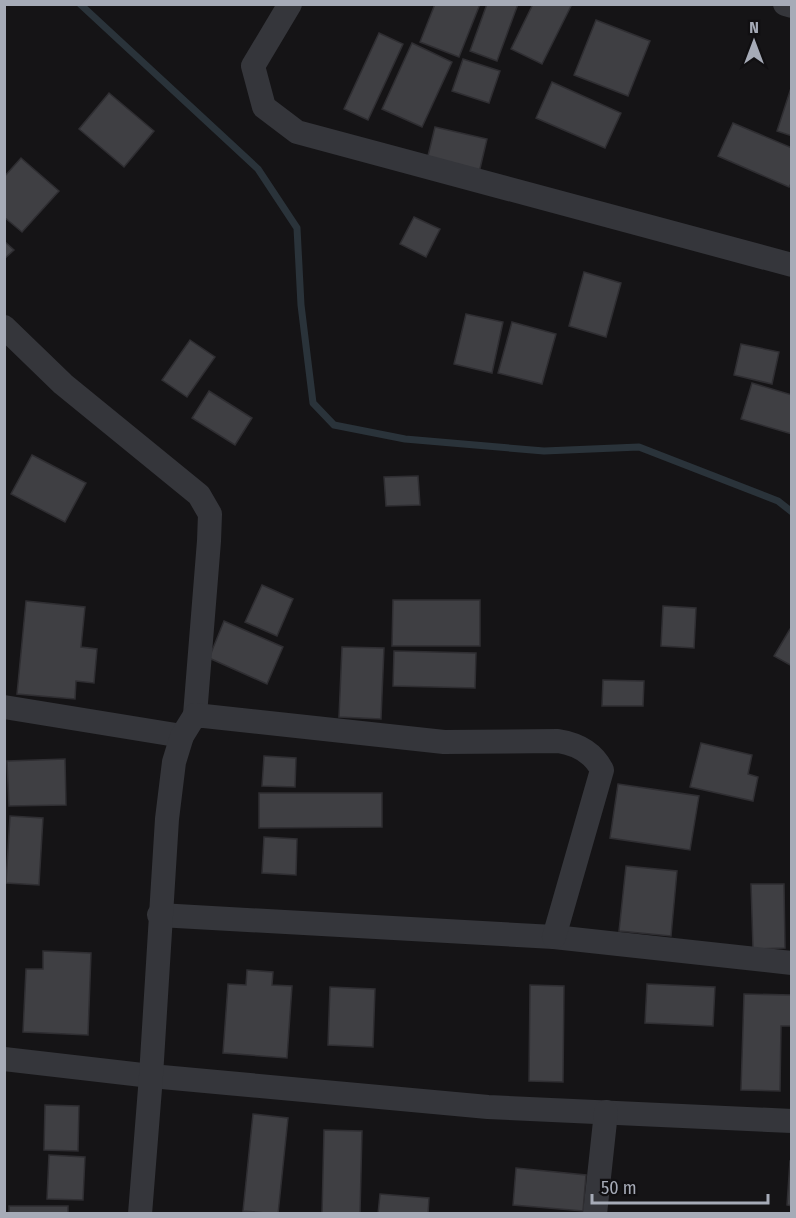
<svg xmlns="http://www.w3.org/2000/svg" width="796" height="1218" viewBox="0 0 796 1218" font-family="'Fira Sans Condensed',sans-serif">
  <rect width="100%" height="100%" fill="#151416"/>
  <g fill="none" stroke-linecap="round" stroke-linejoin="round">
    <!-- stream -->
    <polyline stroke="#2a333a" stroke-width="7" points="80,4 258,169 297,228 301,305 313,403 334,425 405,439 544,451 639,447 778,501 792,512"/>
  </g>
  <!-- building -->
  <g fill="#3f3f43" stroke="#2f2e32" stroke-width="1.5">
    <polygon points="435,4 480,4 459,57 420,42"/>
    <polygon points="487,4 518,4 497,61 470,51"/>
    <polygon points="533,4 572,4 542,64 511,49"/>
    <polygon points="596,20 650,41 628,96 574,75"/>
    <polygon points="379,33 403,44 368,120 344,109"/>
    <polygon points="412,43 452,62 422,127 382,109"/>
    <polygon points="463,59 500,71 489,103 452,91"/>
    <polygon points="552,82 621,113 605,148 536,118"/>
    <polygon points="791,88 792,88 792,136 777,131"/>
    <polygon points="109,93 154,131 124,167 79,129"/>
    <polygon points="733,123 792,148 792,182 789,187 718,156"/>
    <polygon points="435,127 487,139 478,177 426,164"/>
    <polygon points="21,158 59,191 22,232 4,217 4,177"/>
    <polygon points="414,217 440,229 426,257 400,244"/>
    <polygon points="4,241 14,250 4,259"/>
    <polygon points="584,272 621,283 606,337 569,326"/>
    <polygon points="466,314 503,322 492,373 454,364"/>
    <polygon points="512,322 556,334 542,384 498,373"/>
    <polygon points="190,340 215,357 187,397 162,380"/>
    <polygon points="741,344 779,352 772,384 734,375"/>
    <polygon points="752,383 792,395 792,434 741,419"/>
    <polygon points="209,391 252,418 235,445 192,418"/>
    <polygon points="32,455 86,483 65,522 11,494"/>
    <polygon points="418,476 420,505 386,506 384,477"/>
    <polygon points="262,585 293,599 277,636 245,622"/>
    <polygon points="393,600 480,600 480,646 392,646"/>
    <polygon points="26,601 85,607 81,647 97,649 94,683 76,681 75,699 17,694"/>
    <polygon points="663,606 696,608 694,648 661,646"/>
    <polygon points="224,621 283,647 267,684 209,658"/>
    <polygon points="790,629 792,629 792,666 774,656"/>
    <polygon points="342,647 384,648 381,719 339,717"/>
    <polygon points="394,651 476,653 475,688 393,686"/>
    <polygon points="603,680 644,681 643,706 602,706"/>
    <polygon points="701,743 752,755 748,774 758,777 753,801 690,787"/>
    <polygon points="264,756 296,758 295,787 262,786"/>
    <polygon points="65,759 66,805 9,806 7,761"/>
    <polygon points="618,784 699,796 690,850 610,838"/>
    <polygon points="259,793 382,793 382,827 259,828"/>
    <polygon points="10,816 43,818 39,885 6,883"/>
    <polygon points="264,837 297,839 296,875 262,873"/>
    <polygon points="626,866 677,871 671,936 619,931"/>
    <polygon points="751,884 784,884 785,948 753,949"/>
    <polygon points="43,951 91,953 88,1035 23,1032 26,969 43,969"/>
    <polygon points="247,970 273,972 272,985 292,986 287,1058 223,1053 228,984 246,985"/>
    <polygon points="647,984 715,987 713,1026 645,1023"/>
    <polygon points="530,985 564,986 563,1082 529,1081"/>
    <polygon points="330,987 375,989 373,1047 328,1045"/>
    <polygon points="744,994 792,995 792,1026 781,1026 780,1091 741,1090"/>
    <polygon points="45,1105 79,1106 78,1151 44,1150"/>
    <polygon points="253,1114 288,1118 278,1214 243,1211"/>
    <polygon points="324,1130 362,1131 360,1214 322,1214"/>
    <polygon points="49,1155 85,1157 83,1200 47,1199"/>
    <polygon points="790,1161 792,1161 792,1206 787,1205"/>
    <polygon points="516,1168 586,1175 583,1211 513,1205"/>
    <polygon points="380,1194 429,1198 428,1214 378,1214"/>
    <rect x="9" y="1206" width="59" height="8"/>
  </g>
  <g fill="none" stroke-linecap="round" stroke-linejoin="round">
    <!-- street -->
    <g stroke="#35363b" stroke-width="24">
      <polyline points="290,4 253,66 264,107 297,132 792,265"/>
      <polyline points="785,4 792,6"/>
      <polyline points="4,327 63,384 199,495 210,514 209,541 195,715"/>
      <polyline points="4,707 182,736"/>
      <polyline points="159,915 554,937 792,963"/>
      <polyline points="4,1059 151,1076 488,1107 792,1121"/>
      <path d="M140 1214 151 1076 167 819 174 762 182 736 195 715 444 742 558 741C577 744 593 752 602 770L554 937"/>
      <polyline points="595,1214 606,1112"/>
    </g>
  </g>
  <!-- border -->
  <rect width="796" height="1218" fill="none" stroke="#a6abb7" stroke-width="12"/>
  <!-- north arrow -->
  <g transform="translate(754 42)" stroke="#100f11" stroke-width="4.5" paint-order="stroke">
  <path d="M0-4.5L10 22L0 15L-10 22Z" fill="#a6abb7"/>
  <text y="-9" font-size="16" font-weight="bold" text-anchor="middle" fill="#a6abb7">N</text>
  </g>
  <!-- scale -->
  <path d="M592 1194v9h176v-9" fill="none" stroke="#a6abb7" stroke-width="3"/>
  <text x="601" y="1194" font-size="18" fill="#a6abb7" stroke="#100f11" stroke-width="4.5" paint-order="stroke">50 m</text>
</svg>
